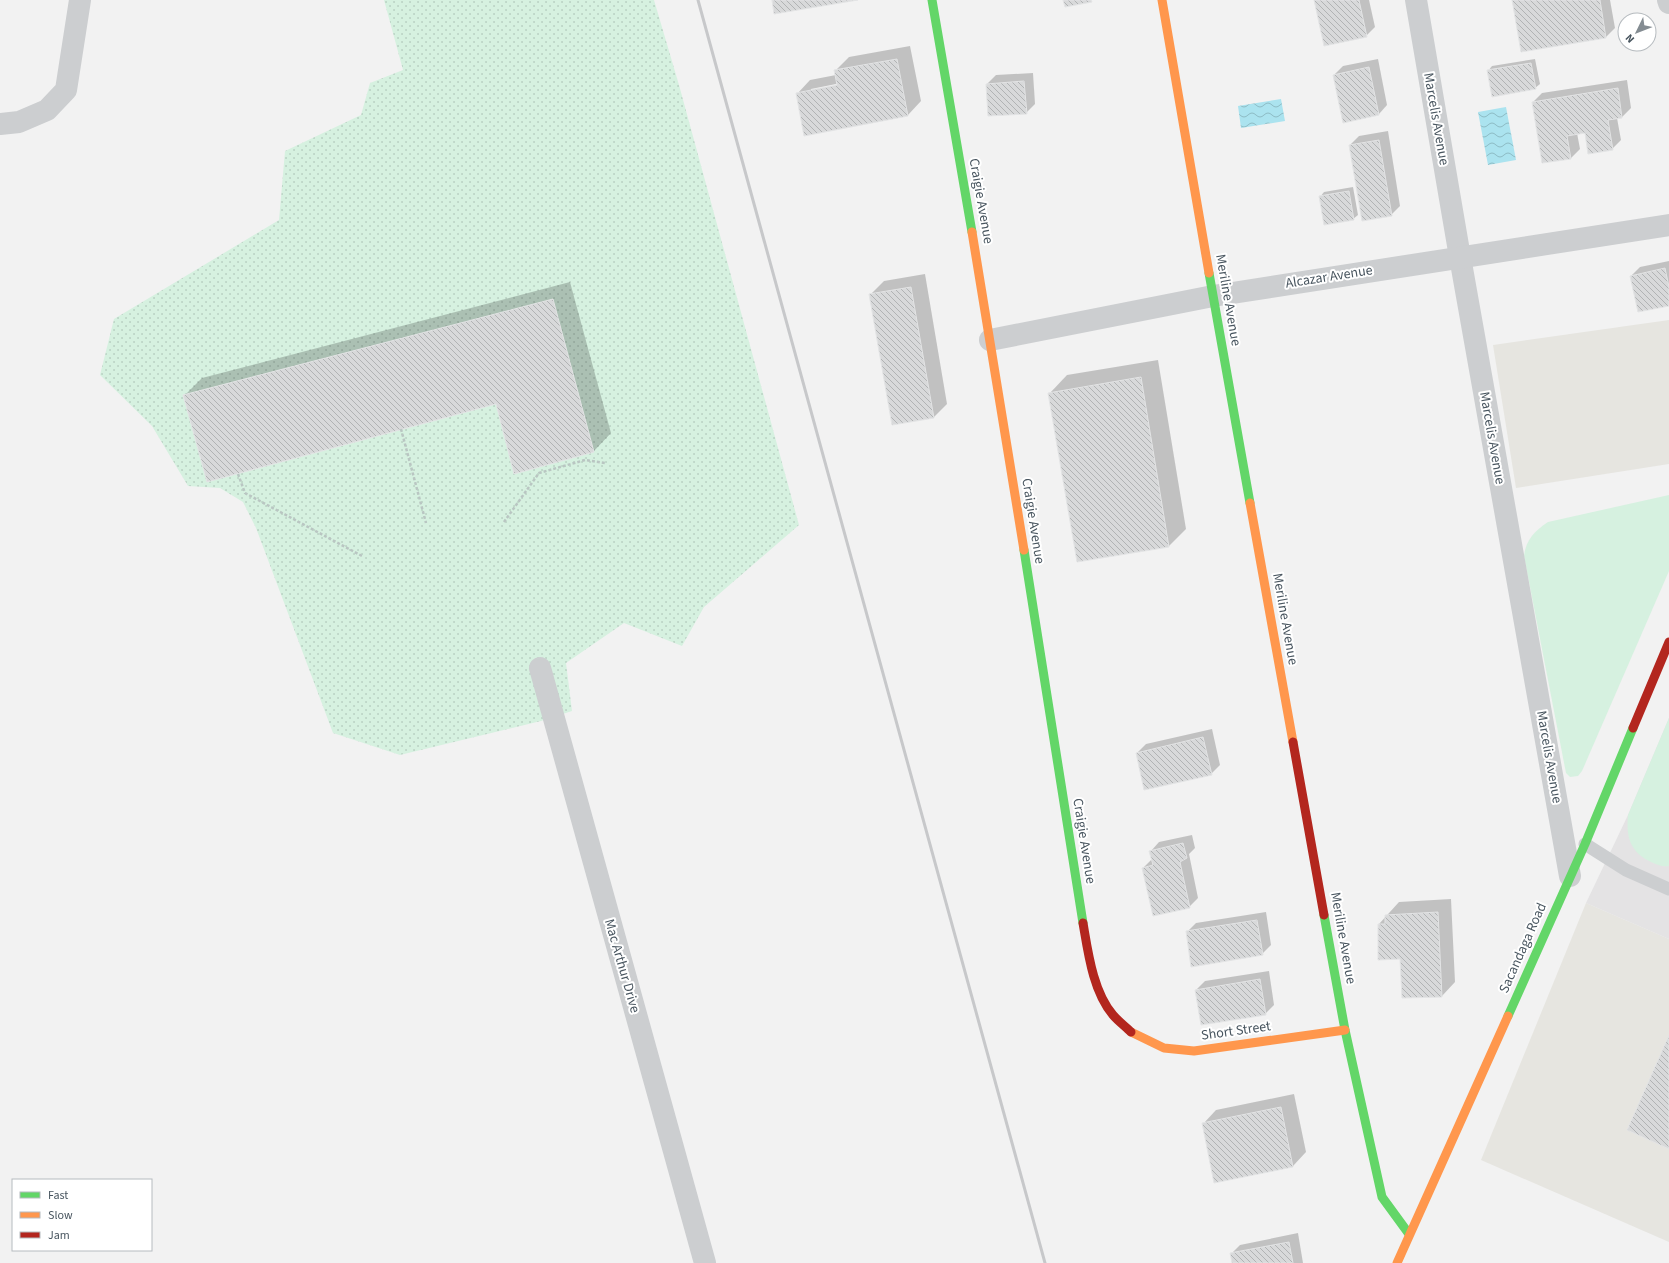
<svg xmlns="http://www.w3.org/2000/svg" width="1669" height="1263" viewBox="0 0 1669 1263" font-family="'Source Sans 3',sans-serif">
  <defs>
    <pattern id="park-dots" width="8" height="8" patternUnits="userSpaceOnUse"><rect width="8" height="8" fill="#d6f1e0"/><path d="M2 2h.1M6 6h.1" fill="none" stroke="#b9d1c3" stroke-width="1.8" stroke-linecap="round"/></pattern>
    <pattern id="water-waves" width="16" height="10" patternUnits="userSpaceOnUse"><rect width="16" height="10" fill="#abe3ef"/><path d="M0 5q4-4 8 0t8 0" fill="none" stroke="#8dbbc5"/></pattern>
    <pattern id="building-back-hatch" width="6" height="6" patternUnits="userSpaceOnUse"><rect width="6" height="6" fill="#d8d9da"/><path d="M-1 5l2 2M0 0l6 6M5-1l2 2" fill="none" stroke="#b1b3b4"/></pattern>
  </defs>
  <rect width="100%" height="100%" fill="#f2f2f2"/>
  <!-- commercial -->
  <g fill="#e6e5e0">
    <polygon points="1669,320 1669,464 1516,488 1493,345"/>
    <polygon points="1586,903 1669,939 1669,1242 1481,1160"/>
  </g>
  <!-- education -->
  <polygon fill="#e4e3e4" points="1669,718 1669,939 1586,903 1628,815"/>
  <!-- green -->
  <g fill="#d6f1e0">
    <path d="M1669 495V571L1582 771 1578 776 1570 777 1566 773 1524 556C1526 539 1535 531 1548 522Z"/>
    <path d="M1669 718V866C1662 867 1658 865 1651 862 1630 852 1626 837 1628 815Z"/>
  </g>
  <!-- park -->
  <polygon fill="url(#park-dots)" points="384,0 654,0 679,85 799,525 704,607 682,646 624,623 566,663 572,711 541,721 400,755 333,733 256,528 243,502 220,488 188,486 152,426 100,375 114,319 279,220 285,151 361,115 370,83 403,70"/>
  <!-- water -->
  <g fill="url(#water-waves)">
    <polygon points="1281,99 1285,121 1241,128 1238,106"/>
    <polygon points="1506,107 1516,160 1488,165 1478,112"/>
  </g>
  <!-- shadow -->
  <g fill="#0003" fill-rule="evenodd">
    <polygon points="1315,0 1369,0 1375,27 1366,36"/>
    <polygon points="1513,0 1610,0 1615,28 1606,37"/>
    <path d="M910 46 921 101 908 115 805 134 797 94 810 80 836 75 835 71 849 57ZM841 83 842 85 811 91V89Z"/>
    <polygon points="1378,59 1387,105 1379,114 1334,75 1343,66"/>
    <polygon points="1535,59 1540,84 1535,88 1488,71 1492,66"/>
    <polygon points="1033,73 1035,104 1026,113 987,84 996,75"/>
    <polygon points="1627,80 1631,108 1622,117 1617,118 1621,140 1612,149 1586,131 1577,133 1580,149 1571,158 1533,102 1542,93"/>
    <polygon points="1388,131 1400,206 1391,215 1350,145 1359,136"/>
    <polygon points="1353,187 1358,215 1353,219 1320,197 1324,192"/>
    <polygon points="1669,261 1669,305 1631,276 1640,267"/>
    <polygon points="925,274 947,404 934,417 871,294 884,281"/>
    <polygon points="570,282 611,433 594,451 515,472 496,403 184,396 202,378"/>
    <polygon points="1158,360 1186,529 1169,546 1050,393 1067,375"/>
    <polygon points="1212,729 1220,765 1211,774 1137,753 1146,744"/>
    <polygon points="1192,835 1195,848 1189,854 1198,898 1189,907 1143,868 1152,859 1151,851 1159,842"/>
    <polygon points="1451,899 1455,982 1442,996 1403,997 1401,957 1379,959 1379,924 1399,902"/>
    <polygon points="1266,912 1271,945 1262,954 1187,932 1196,923"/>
    <polygon points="1269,971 1274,1005 1265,1014 1196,990 1205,981"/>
    <polygon points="1294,1094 1306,1152 1293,1166 1203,1124 1216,1110"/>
    <polygon points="1298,1233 1303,1263 1233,1263 1231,1254 1240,1245"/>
  </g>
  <!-- building -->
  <g fill="url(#building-back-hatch)" stroke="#e3e4e5">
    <polygon points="772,0 858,0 774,14"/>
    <polygon points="1063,0 1091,0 1092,2 1065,7"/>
    <polygon points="1314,0 1359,0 1367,37 1324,46"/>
    <polygon points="1512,0 1600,0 1606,38 1521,52"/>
    <polygon points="897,59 908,116 804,136 796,93 837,85 834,70"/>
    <polygon points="1531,63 1536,89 1492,97 1487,70"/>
    <polygon points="1369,67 1379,115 1343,123 1333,75"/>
    <polygon points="1024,81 1027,114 988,116 986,84"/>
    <polygon points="1618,88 1622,118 1608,120 1613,150 1588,154 1585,133 1567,136 1571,159 1542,163 1532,102"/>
    <polygon points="1379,140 1392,216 1362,221 1349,145"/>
    <polygon points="1349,191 1354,220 1324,225 1319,196"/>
    <polygon points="1665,268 1669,287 1669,306 1638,312 1630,276"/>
    <polygon points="911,287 934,418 892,425 869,294"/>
    <polygon points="553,299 594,452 514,474 496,404 207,482 183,395"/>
    <polygon points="1141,377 1169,547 1077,562 1048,393"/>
    <polygon points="1203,737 1212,775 1144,790 1136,753"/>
    <polygon points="1183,843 1187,858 1180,862 1190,908 1153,916 1142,868 1153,865 1149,851"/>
    <polygon points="1438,912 1442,997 1402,998 1400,959 1378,960 1378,924 1385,924 1385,915"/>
    <polygon points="1257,920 1263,955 1191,967 1186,931"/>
    <polygon points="1260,979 1266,1015 1201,1025 1195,990"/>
    <polygon points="1669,1035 1669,1149 1627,1130"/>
    <polygon points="1281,1107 1293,1167 1214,1183 1202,1123"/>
    <polygon points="1289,1242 1293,1263 1232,1263 1230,1253"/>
  </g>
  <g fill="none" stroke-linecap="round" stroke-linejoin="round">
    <!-- path -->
    <g stroke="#b9c6c2" stroke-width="2.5" stroke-dasharray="3 2" stroke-linecap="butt">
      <polyline points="401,429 426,523"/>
      <polyline points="238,474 245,493 362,556"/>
      <polyline points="504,522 539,473 585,460 605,463"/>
    </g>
    <!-- lane -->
    <polyline stroke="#ccced0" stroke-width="13" points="1585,844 1626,870 1669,889"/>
    <!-- street -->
    <g stroke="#ccced0" stroke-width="22">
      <polyline points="1416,0 1460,257 1570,876"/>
      <polyline points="1668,0 1669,3"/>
      <polyline points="0,124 19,122 47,110 66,90 80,0"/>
      <polyline points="990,340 1213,296 1669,225"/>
      <polyline points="540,668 705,1263"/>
    </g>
    <!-- fast -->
    <g stroke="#63d668" stroke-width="9">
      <polyline points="932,0 972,232"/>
      <polyline points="1209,273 1250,503"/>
      <polyline points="1024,550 1083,923"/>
      <polyline points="1324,915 1345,1030 1382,1197 1409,1234"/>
      <polyline points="1508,1016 1585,844 1633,728"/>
    </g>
    <!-- slow -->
    <g stroke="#ff974d" stroke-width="9">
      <polyline points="1162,0 1209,273"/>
      <polyline points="972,232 1024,550"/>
      <polyline points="1250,503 1293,742"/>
      <polyline points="1131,1032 1164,1048 1194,1051 1345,1030"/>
      <polyline points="1397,1263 1508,1016"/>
    </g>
    <!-- jam -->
    <g stroke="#b3261e" stroke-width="9">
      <polyline points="1633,728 1669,642"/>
      <polyline points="1293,742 1324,915"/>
      <path d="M1083 923C1088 952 1093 992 1113 1015 1118 1021 1125 1026 1131 1032"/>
    </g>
    <!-- rail -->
    <polyline stroke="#c7c8ca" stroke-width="3" points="698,0 1045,1263"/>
  </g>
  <g text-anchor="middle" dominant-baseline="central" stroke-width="4" stroke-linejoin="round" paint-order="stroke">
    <!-- street labels -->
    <g font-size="14" fill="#48555f" stroke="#fff">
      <text transform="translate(1436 119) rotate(80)">Marcelis Avenue</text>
      <text transform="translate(981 201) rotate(80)">Craigie Avenue</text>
      <text transform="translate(1329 277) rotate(-9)">Alcazar Avenue</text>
      <text transform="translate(1228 300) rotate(80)">Meriline Avenue</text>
      <text transform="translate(1492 438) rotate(80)">Marcelis Avenue</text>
      <text transform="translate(1033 521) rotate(81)">Craigie Avenue</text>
      <text transform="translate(1285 619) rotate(80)">Meriline Avenue</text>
      <text transform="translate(1549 757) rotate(80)">Marcelis Avenue</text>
      <text transform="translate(1084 841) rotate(81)">Craigie Avenue</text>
      <text transform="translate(1343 938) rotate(80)">Meriline Avenue</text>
      <text transform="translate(1523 948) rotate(-66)">Sacandaga Road</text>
      <text transform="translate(622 966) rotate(74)">Mac Arthur Drive</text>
      <text transform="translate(1236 1031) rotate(-8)">Short Street</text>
    </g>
  </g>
  <!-- legend -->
  <rect x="12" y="1179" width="140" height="72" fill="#ffffff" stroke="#b6bbbf"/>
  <rect x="20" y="1192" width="20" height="6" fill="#63d668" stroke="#b6bbbf"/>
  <text x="48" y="1199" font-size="12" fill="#48555f">Fast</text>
  <rect x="20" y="1212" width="20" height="6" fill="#ff974d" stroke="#b6bbbf"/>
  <text x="48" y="1219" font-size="12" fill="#48555f">Slow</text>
  <rect x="20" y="1232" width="20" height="6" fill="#b3261e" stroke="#b6bbbf"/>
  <text x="48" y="1239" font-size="12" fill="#48555f">Jam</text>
  <!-- north arrow -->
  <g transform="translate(1637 32) rotate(227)"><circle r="19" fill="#ffffff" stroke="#b6bbbf"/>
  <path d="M0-3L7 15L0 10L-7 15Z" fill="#848c92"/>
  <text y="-6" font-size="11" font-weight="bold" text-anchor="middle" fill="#48555f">N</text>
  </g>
</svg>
